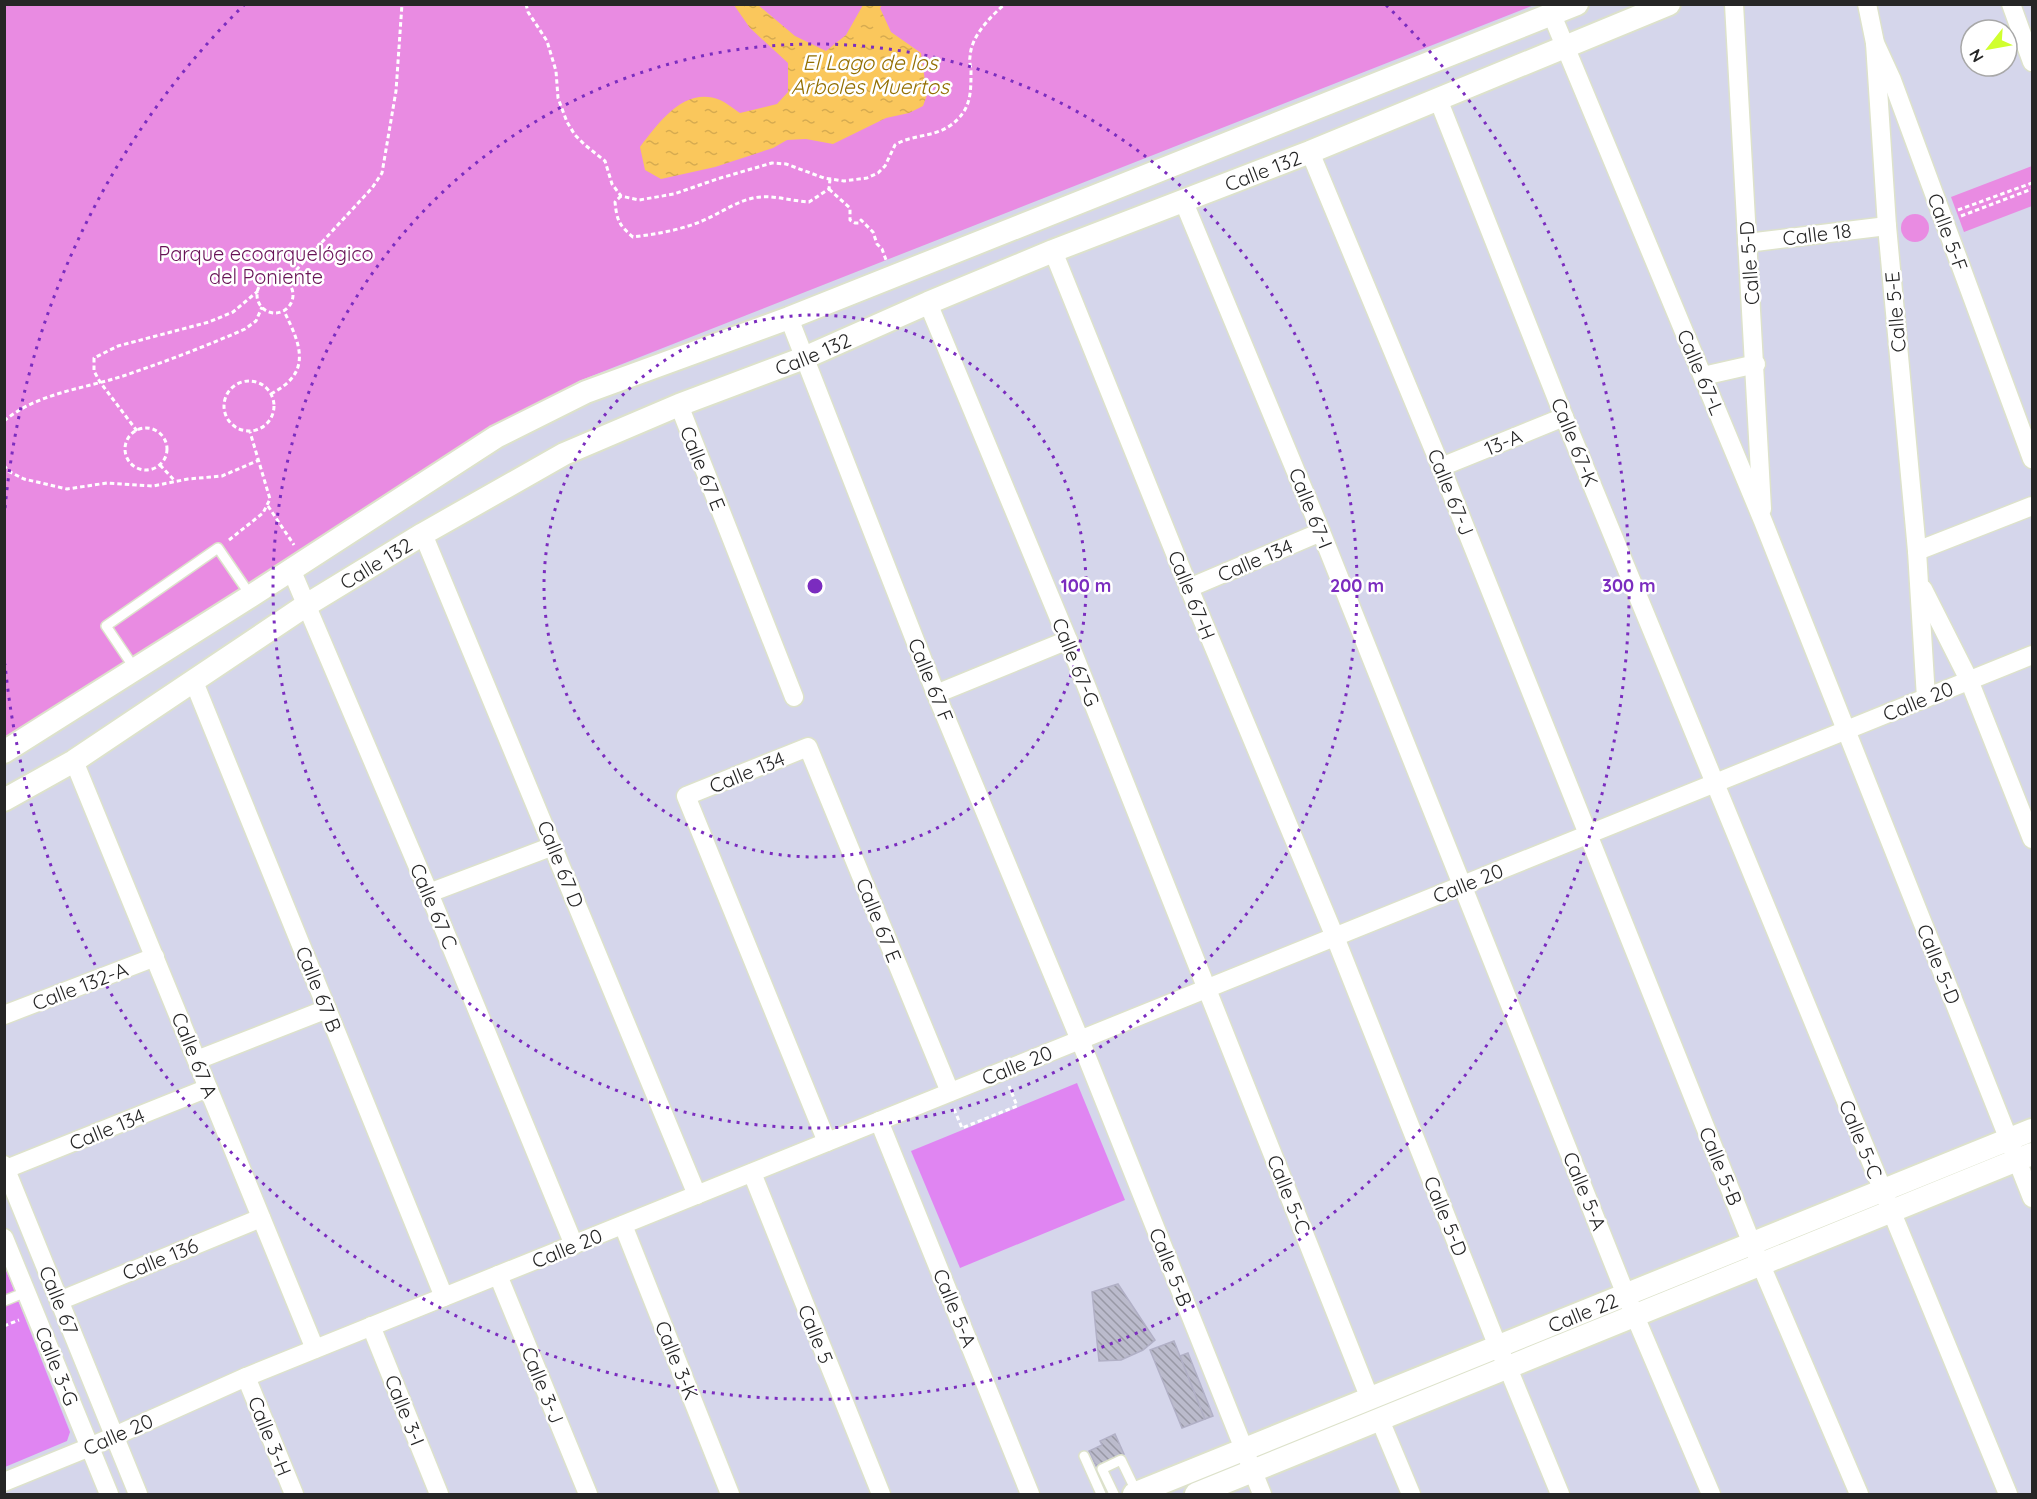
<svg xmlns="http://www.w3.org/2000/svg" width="2037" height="1499" viewBox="0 0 2037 1499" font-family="Quicksand,sans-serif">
  <defs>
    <pattern id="water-ripples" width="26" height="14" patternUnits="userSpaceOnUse" patternTransform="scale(1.5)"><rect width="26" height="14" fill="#fac75c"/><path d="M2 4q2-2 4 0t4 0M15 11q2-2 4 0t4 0" fill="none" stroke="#d6ab50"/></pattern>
    <pattern id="building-back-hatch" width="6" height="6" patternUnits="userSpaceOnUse" patternTransform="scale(1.5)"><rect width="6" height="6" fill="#bbc"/><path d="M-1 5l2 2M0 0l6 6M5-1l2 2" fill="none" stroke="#9898a5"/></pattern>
  </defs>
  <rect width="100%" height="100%" fill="#d5d6eb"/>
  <!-- green -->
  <g fill="#e98be2">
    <polygon points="5,5 1534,5 579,381 527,410 5,743"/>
    <polygon points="2032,166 2032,206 1964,232 1951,197"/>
    <circle cx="1915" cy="228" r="14"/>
  </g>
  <!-- pitch -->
  <g fill="#e085f2">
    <polygon points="1077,1083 1125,1200 960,1268 911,1151"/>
    <polygon points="4,1265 70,1432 67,1441 5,1467"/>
  </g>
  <!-- water -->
  <path fill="url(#water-ripples)" d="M734 5H758L795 36 826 51 846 35 863 5H882L880 8 891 32 921 53 927 95 923 106 909 113 886 118 833 144 806 139 787 140 773 148 715 167 661 179 645 170 640 147C659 122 685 86 720 100 727 103 734 109 740 113L777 104 788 92V63L750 28Z"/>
  <!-- building -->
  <g fill="url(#building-back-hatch)" stroke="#b1b0c6" stroke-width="1.5">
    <polygon points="1118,1284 1155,1340 1143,1350 1121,1360 1099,1361 1092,1292"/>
    <polygon points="1174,1341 1205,1419 1182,1428 1150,1350"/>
    <polygon points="1188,1353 1213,1416 1205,1419 1180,1356"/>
    <polygon points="1115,1434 1124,1454 1096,1466 1089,1451 1102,1445 1100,1441"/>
  </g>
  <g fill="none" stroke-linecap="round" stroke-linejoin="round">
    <defs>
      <g id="service">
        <polyline points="135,669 106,626 218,548 251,596"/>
        <polyline points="4,1301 26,1292"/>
        <polyline points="1084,1456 1101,1494"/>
        <polyline points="1114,1494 1102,1469 1121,1460 1137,1493"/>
      </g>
      <g id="minor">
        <polyline points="1734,4 1762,509"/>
        <polyline points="1867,4 1875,43 1892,80 2032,459"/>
        <polyline points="2011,4 2032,62"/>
        <polyline points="1552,15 1763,521 2032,1198"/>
        <polyline points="1875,43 1887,226 1917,551 1926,698"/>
        <polyline points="1438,99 1564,417 2008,1494"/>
        <polyline points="1310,152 1441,467 1752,1244 1859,1494"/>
        <polyline points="1183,200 1321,532 1626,1295 1711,1494"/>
        <polyline points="1747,243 1887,226"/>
        <polyline points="1053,251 1189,588 1335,937 1498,1347 1508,1368 1560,1494"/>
        <polyline points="928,303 1068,640 1370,1399"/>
        <polyline points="789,318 936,694 1080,1040 1262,1494"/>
        <polyline points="1703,376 1756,364"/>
        <polyline points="679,405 794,697"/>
        <polyline points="1441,467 1564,417"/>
        <polyline points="423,534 697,1195"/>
        <polyline points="1917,551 2032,506"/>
        <polyline points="291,569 429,893 574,1245"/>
        <polyline points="1189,588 1321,532"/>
        <polyline points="1923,589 1969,680 2032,839"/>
        <polyline points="194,682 444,1297"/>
        <polyline points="936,694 1068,640"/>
        <polyline points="74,761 315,1349"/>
        <polyline points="429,893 553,846"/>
        <polyline points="4,1015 155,957"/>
        <polyline points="197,1060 327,1009"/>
        <polyline points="879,1121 1030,1494"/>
        <polyline points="827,1142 686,796 808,747 950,1092"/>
        <polyline points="4,1165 138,1494"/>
        <polyline points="6,1169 208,1088"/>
        <polyline points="752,1173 881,1494"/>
        <polyline points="623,1225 730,1494"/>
        <polyline points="4,1238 109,1494"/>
        <polyline points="498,1275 588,1494"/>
        <polyline points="59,1301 261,1218"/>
        <polyline points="371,1326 439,1494"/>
        <polyline points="246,1377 294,1494"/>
        <polyline points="1380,1420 1411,1494"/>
        <polyline points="4,1482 90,1447 246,1377 2032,655"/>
      </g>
      <g id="tertiary">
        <polyline points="4,752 251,596 496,437 586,392 789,318 1577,4"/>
        <path id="s1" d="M4 800 74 761 305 606 423 534 564 454 679 405 804 358 928 303 1053 251 1310 152 1669 4"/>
        <path id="s2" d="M1134 1494 2032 1130"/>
        <polyline points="1196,1494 2032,1154"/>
      </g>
    </defs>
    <!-- service casing -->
    <use href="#service" stroke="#dde2cb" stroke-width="12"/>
    <!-- minor casing -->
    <use href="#minor" stroke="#dde2cb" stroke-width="21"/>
    <!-- tertiary casing -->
    <use href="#tertiary" stroke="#dde2cb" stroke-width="26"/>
    <!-- path -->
    <g stroke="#fff" stroke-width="3" stroke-dasharray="4.5 3" stroke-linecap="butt">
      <path d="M526 4 528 12 547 41 556 71 558 98 567 122 575 135 585 145 605 161 612 184 621 196 639 200 674 194 717 179 772 163 786 164 824 178 844 181 867 178 878 173 885 166 895 145C912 134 933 138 951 125 971 110 971 94 971 71 971 67 969 62 970 57 971 36 990 17 1005 4"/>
      <polyline points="829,189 850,208 850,220 855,223 859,223 861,220 873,232 877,244 882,249 886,260"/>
      <path d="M621 196 615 202C617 221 619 225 633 237 656 234 681 230 702 221 719 214 735 202 753 198 771 194 791 201 809 202L829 189 830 179"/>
      <polyline points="1958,210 2032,183"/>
      <polyline points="1961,216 2032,189"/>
      <circle cx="275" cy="295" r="18"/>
      <polyline points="286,281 372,188 382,173 396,91 402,4"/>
      <circle cx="249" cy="406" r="25"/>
      <path d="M271 394C278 390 286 385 291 379 309 359 294 332 284 311"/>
      <path d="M4 421C36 394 81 389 120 377 162 363 204 347 245 329L256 321 262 307"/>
      <circle cx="146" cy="449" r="21"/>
      <polyline points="137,431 100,382 94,371 94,358 118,346 209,322 233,312 258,291"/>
      <polyline points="4,465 8,471 24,479 67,489 107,483 153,486 188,479 222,476 259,460"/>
      <polyline points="160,465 175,481"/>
      <polyline points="268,506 294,545"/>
      <polyline points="229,540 263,513 270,499 250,432"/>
      <polyline points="954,1109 962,1128 1017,1106 1009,1086"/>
      <polyline points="4,1326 19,1320"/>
    </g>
    <!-- service -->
    <use href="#service" stroke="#fff" stroke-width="9"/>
    <!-- minor -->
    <use href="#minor" stroke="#fff" stroke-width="18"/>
    <!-- tertiary -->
    <use href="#tertiary" stroke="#fff" stroke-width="22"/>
  </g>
  <!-- distance rings -->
  <g fill="none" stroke="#7b2cbf" stroke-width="3" stroke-dasharray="3 6">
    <circle cx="815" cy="586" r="271"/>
    <circle cx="815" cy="586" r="542"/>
    <path d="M5 508A814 814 0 0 1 244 5M1386 5A814 814 0 1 1 5 664"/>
  </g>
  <g text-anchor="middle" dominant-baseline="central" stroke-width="5" stroke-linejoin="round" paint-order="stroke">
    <!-- street labels -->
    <g font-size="20" fill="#262626" stroke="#fff">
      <text stroke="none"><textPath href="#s1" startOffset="1413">Calle 132</textPath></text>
      <text transform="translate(1948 232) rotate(70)">Calle 5-F</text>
      <text transform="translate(1817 234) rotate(-7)">Calle 18</text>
      <text transform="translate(1749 263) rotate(-94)">Calle 5-D</text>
      <text transform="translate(1895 312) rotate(-95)">Calle 5-E</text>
      <text stroke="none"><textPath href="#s1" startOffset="927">Calle 132</textPath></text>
      <text transform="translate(1701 372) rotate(67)">Calle 67-L</text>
      <text transform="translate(1503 442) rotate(-22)">13-A</text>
      <text transform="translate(1575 442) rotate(68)">Calle 67-K</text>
      <text transform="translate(703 468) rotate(68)">Calle 67 E</text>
      <text transform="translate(1451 492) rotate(68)">Calle 67-J</text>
      <text transform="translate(1311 508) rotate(68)">Calle 67-I</text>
      <text transform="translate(1255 560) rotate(-23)">Calle 134</text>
      <text stroke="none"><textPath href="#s1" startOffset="441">Calle 132</textPath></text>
      <text transform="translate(1192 595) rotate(68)">Calle 67-H</text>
      <text transform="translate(1076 662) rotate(68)">Calle 67-G</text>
      <text transform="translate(931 680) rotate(68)">Calle 67 F</text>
      <text transform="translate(1918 701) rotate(-22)">Calle 20</text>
      <text transform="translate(747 772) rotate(-22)">Calle 134</text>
      <text transform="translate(561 864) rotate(68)">Calle 67 D</text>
      <text transform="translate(1468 883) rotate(-22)">Calle 20</text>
      <text transform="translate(434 906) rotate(67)">Calle 67 C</text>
      <text transform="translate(879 920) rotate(68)">Calle 67 E</text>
      <text transform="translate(1939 964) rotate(68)">Calle 5-D</text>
      <text transform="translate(80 986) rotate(-21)">Calle 132-A</text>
      <text transform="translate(319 989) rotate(68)">Calle 67 B</text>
      <text transform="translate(195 1055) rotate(68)">Calle 67 A</text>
      <text transform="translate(1017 1065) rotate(-22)">Calle 20</text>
      <text transform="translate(107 1129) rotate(-22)">Calle 134</text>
      <text transform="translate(1861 1139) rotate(68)">Calle 5-C</text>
      <text transform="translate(1721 1166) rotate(68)">Calle 5-B</text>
      <text transform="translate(1585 1191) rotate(68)">Calle 5-A</text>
      <text transform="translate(1289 1194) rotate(68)">Calle 5-C</text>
      <text transform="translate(1446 1216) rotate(68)">Calle 5-D</text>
      <text transform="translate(567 1248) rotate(-22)">Calle 20</text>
      <text transform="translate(160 1259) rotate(-22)">Calle 136</text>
      <text transform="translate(1171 1267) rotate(68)">Calle 5-B</text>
      <text transform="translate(59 1300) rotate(68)">Calle 67</text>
      <text transform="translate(955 1308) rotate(68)">Calle 5-A</text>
      <text stroke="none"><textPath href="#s2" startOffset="484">Calle 22</textPath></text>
      <text transform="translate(816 1334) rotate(68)">Calle 5</text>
      <text transform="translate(677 1360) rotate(68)">Calle 3-K</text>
      <text transform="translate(57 1366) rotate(68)">Calle 3-G</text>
      <text transform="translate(543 1385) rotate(68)">Calle 3-J</text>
      <text transform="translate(405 1410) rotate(68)">Calle 3-I</text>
      <text transform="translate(118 1434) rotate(-24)">Calle 20</text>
      <text transform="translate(270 1436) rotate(68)">Calle 3-H</text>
    </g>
    <!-- park labels -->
    <g font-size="20" fill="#681256" stroke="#fff">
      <text x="266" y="253">Parque ecoarquelógico<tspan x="266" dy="23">del Poniente</tspan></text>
    </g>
    <!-- water labels -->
    <g font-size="21" font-style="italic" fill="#936f02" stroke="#fff">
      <text x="870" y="62">El Lago de los<tspan x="870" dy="24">Arboles Muertos</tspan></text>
    </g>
  </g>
  <circle cx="815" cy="586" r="9" fill="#7b2cbf" stroke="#fff" stroke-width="3"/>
  <g font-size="18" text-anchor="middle" font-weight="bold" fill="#7b2cbf" stroke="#fff" stroke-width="5" stroke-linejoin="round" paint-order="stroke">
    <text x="1086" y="592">100 m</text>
    <text x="1357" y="592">200 m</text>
    <text x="1629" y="592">300 m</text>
  </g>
  <!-- border -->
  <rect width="2037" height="1499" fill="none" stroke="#262626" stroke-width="12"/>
  <!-- north arrow -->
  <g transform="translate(1989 48) rotate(239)"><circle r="28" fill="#ffffff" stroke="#a8a8a8" stroke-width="1.5"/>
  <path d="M0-4.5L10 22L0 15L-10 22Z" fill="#d0ff2f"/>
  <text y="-9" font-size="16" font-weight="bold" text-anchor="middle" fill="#262626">N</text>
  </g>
</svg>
